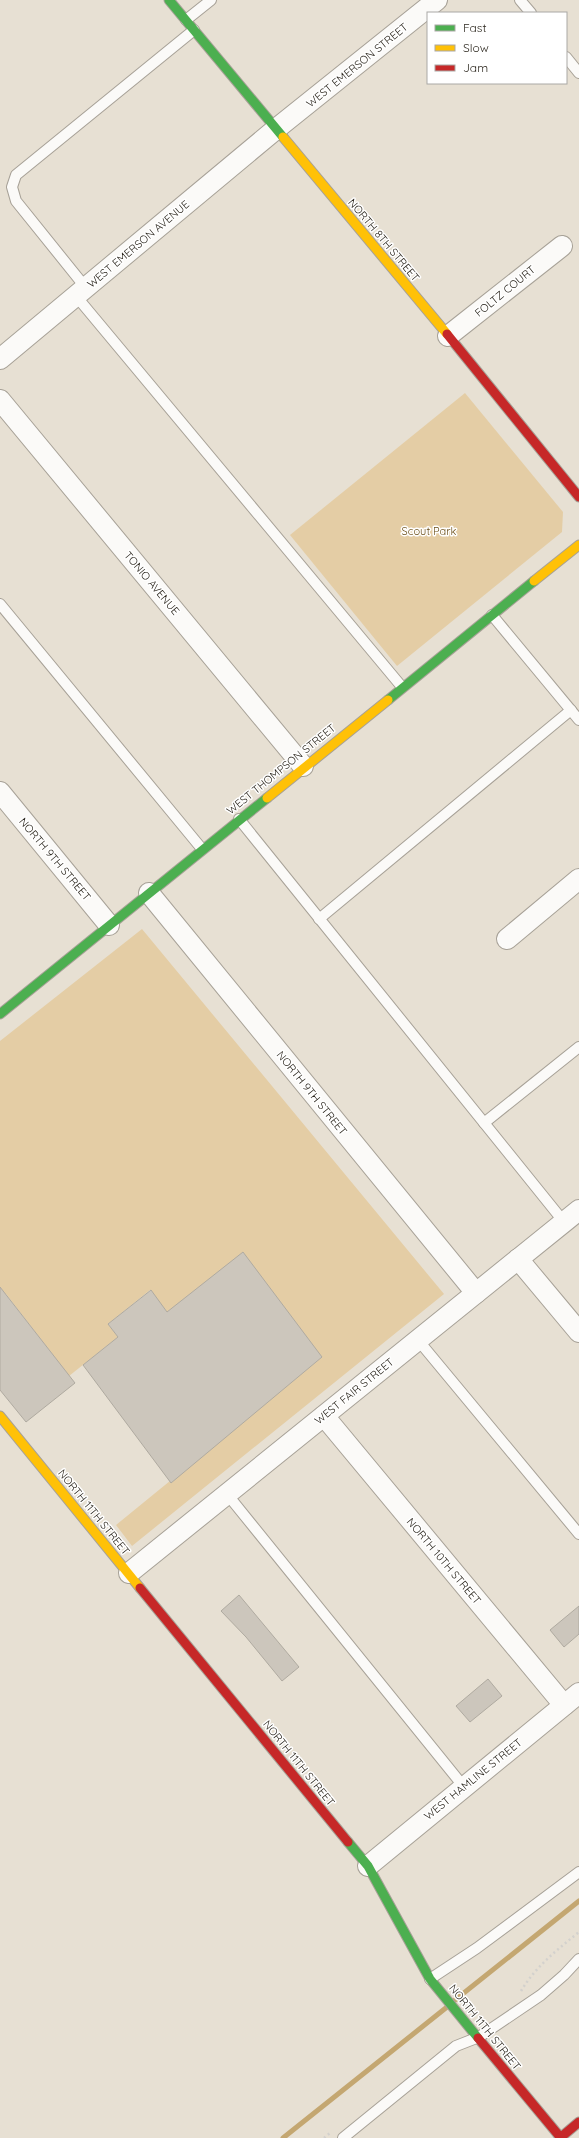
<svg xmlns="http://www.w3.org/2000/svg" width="579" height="2138" viewBox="0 0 579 2138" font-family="Quicksand,sans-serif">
  <rect width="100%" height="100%" fill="#e7e0d3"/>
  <!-- green -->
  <g fill="#e4cda5">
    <polygon points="465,393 563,512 562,532 397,666 290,535"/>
    <polygon points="142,929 444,1294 132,1546 116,1525 322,1357 167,1312 150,1290 108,1324 118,1337 69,1376 6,1294 0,1298 0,1041"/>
  </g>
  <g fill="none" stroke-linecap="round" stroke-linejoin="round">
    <!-- stream -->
    <g stroke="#c4a771" stroke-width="5">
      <polyline points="455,2000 579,1901"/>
      <polyline points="283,2138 447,2007"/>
    </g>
  </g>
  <!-- building -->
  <g fill="#ccc6bc" stroke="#afaaa0">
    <polygon points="243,1252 322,1357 171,1483 83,1365 118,1337 108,1324 151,1290 167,1312"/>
    <polygon points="0,1287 75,1383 26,1422 0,1390"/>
    <polygon points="239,1595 299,1667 282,1681 246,1637 221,1611"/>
    <polygon points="579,1606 579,1634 564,1647 550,1630"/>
    <polygon points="488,1679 502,1696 470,1722 456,1706"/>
  </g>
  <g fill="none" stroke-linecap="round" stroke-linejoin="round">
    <defs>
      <g id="lane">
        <polyline points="520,0 531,13"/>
        <polyline points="186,20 211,0"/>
        <polyline points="566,57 579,73"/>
        <polyline points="86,288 16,201 12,187 16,175 194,30"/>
        <polyline points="76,296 402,687"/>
        <polyline points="0,604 202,849"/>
        <polyline points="492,615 579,720"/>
        <polyline points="239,819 564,1222"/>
        <polyline points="319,919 571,710"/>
        <polyline points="484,1123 579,1047"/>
        <polyline points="418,1340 579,1534"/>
        <polyline points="227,1494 464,1787"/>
        <polyline points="430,1979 477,1948 579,1872"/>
        <polyline points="343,2138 456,2046 479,2037 541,1995 564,1975 579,1959"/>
      </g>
      <g id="street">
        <polyline points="448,336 562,246"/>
        <polyline points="0,359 276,129 437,0"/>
        <polyline points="0,400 303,766"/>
        <polyline points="0,792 109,925"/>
        <polyline points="149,893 476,1293"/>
        <polyline points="507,939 579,879"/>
        <polyline points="518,1259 579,1332"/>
        <polyline points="324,1416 564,1705"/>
        <polyline points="129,1573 579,1210"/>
        <polyline points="368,1866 579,1693"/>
      </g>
      <g id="fast">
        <polyline points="169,0 283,137"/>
        <polyline points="388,700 534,581"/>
        <polyline points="0,1014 267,798"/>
        <polyline points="348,1842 368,1866 430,1979 478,2038"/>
      </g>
      <g id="slow">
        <polyline points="283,137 447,334"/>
        <polyline points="534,581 579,545"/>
        <polyline points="267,798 388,700"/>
        <polyline points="0,1416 140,1588"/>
      </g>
      <g id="jam">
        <polyline points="447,334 579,497"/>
        <polyline points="140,1588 348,1842"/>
        <polyline points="478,2038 561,2138"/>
        <polyline points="560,2138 579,2122"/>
      </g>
    </defs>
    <!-- lane casing -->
    <use href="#lane" stroke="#a7a197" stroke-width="12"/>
    <!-- street casing -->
    <use href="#street" stroke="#a7a197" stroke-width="22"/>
    <!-- fast casing -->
    <use href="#fast" stroke="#a7a197" stroke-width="11"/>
    <!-- slow casing -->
    <use href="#slow" stroke="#a7a197" stroke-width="11"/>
    <!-- jam casing -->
    <use href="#jam" stroke="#a7a197" stroke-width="11"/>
    <!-- path -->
    <g stroke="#d3d1cd" stroke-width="2.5" stroke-dasharray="2 3" stroke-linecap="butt">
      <path d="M521 1991C536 1966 557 1950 579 1932"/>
      <polyline points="324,2138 330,2133"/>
    </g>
    <!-- lane -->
    <use href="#lane" stroke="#fbfaf8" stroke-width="10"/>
    <!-- street -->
    <use href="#street" stroke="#fbfaf8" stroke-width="20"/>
    <!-- fast -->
    <use href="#fast" stroke="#4caf50" stroke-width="9"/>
    <!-- slow -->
    <use href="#slow" stroke="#ffc107" stroke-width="9"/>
    <!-- jam -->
    <use href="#jam" stroke="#c62828" stroke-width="9"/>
  </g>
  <g text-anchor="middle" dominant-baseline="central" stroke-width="3" stroke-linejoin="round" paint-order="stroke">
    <!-- street labels -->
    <g font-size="11" fill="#2b261d" stroke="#fff">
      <text transform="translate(357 65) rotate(-39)">WEST EMERSON STREET</text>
      <text transform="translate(384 240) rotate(50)">NORTH 8TH STREET</text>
      <text transform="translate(138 244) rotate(-40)">WEST EMERSON AVENUE</text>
      <text transform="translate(505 291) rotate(-39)">FOLTZ COURT</text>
      <text transform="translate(152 583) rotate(50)">TONIO AVENUE</text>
      <text transform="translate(281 769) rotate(-39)">WEST THOMPSON STREET</text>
      <text transform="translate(55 859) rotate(50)">NORTH 9TH STREET</text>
      <text transform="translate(312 1093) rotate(51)">NORTH 9TH STREET</text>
      <text transform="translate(354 1391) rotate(-39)">WEST FAIR STREET</text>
      <text transform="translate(94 1512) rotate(51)">NORTH 11TH STREET</text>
      <text transform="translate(444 1561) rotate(50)">NORTH 10TH STREET</text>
      <text transform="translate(299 1763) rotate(51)">NORTH 11TH STREET</text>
      <text transform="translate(473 1779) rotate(-39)">WEST HAMLINE STREET</text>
      <text transform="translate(485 2027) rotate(51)">NORTH 11TH STREET</text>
    </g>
    <!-- park labels -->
    <g font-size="11" fill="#6a4e18" stroke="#fff">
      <text x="429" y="531">Scout Park</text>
    </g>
  </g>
  <!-- legend -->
  <rect x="427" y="12" width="140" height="72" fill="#ffffff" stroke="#aaa8a5"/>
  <rect x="435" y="25" width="20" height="6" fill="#4caf50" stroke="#aaa8a5"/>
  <text x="463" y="32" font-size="12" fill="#2b261d">Fast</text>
  <rect x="435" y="45" width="20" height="6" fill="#ffc107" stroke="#aaa8a5"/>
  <text x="463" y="52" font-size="12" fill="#2b261d">Slow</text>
  <rect x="435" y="65" width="20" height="6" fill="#c62828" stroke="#aaa8a5"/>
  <text x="463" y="72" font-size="12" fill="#2b261d">Jam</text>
</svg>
